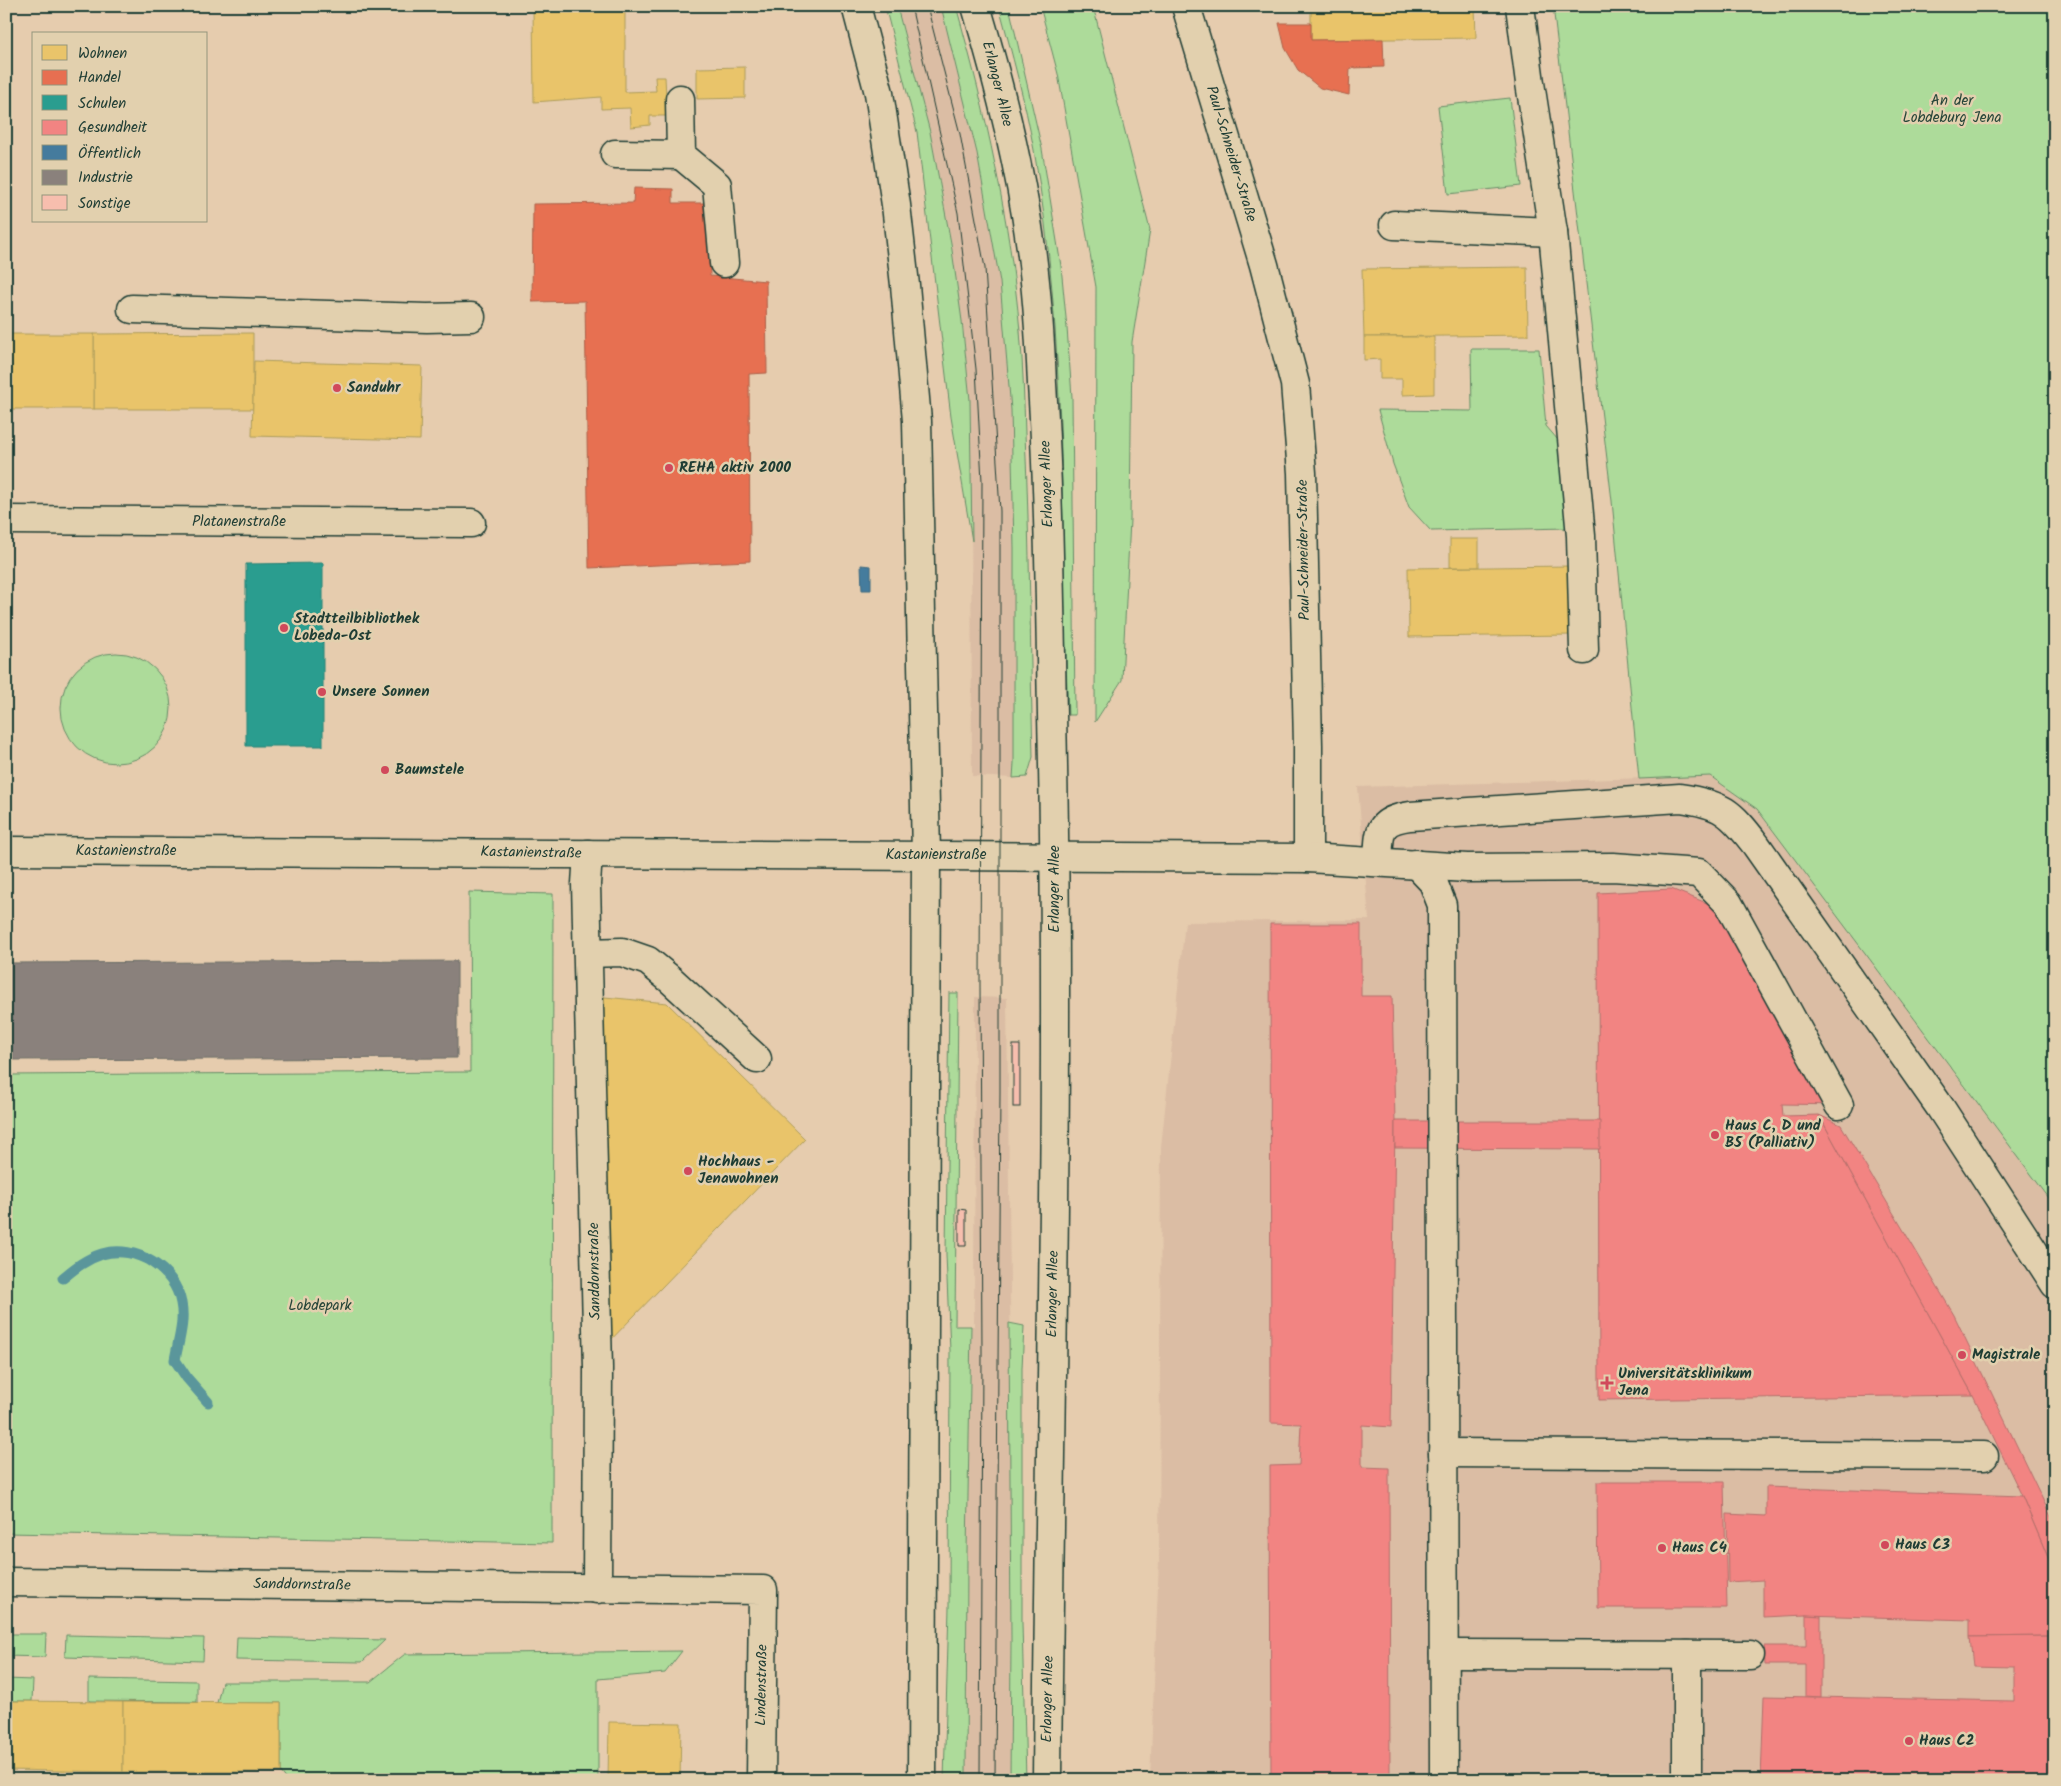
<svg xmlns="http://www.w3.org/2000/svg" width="2061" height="1786" viewBox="0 0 2061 1786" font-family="Kalam,sans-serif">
  <rect width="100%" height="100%" fill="#e6ccae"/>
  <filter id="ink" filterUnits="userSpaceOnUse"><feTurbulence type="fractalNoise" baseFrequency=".02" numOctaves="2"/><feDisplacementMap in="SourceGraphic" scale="10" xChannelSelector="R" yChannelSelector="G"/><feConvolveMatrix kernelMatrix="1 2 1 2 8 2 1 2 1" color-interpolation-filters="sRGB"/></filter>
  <g filter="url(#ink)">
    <!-- built -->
    <g fill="#dbbda4">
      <polygon points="897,6 941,6 977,153 1000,282 1011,410 1014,548 1014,763 1013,778 972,776 971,470 970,400 962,321 951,243 930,132"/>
      <polygon points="1710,776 1757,809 2055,1206 2055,1780 1150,1780 1159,1561 1161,1147 1185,922 1369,920 1358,787"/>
      <polygon points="975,997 1007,998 1011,1387 1010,1780 966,1780 967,1552 971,1326 974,1326"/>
    </g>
    <!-- green -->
    <g fill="#addb9a" stroke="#668c67">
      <polygon points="885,6 897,7 930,132 951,243 962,321 970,400 972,541 951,417 917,132"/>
      <path d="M941 6H956C986 112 1010 221 1020 331 1023 365 1024 400 1025 434 1030 542 1030 650 1033 757L1027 777 1013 778 1014 763V548L1011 410 1000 282 977 153Z"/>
      <path d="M999 6H1009L1042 149 1061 266 1067 328 1072 397 1075 715H1068C1060 527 1067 337 1034 150 1025 101 1012 54 999 6Z"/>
      <polygon points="1040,6 1093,6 1150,230 1132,342 1130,520 1122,680 1095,722 1096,287 1058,74"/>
      <polygon points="1553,6 2055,6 2055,1206 1757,809 1710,776 1639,779 1612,501"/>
      <polygon points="1510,98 1521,186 1448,194 1438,106"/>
      <polygon points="1471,349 1539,349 1546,426 1558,440 1568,528 1431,531 1409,507 1393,464 1378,410 1472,411"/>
      <circle cx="116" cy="708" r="55"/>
      <polygon points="469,892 553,894 552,1543 6,1533 6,1075 470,1072"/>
      <polygon points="949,993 958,993 955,1326 971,1326 967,1552 966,1780 944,1780 949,1608 950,1351 946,1254"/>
      <polygon points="1009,1323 1024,1326 1022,1368 1022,1623 1026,1780 1010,1780 1011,1640"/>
      <polygon points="6,1634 46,1634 45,1657 6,1656"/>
      <polygon points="66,1635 204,1638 203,1661 65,1657"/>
      <polygon points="237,1637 385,1640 362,1662 236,1660"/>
      <polygon points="682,1651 665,1673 598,1679 598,1780 287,1780 281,1772 281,1703 217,1703 222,1682 370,1682 405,1654"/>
      <polygon points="6,1679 33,1680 32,1701 6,1701"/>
      <polygon points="89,1679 197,1681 197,1702 89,1701"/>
    </g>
    <!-- homes -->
    <g fill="#e9c46a" stroke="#ac9c5a">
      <polygon points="533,6 625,6 625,92 656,91 655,77 665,77 667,116 650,116 650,125 631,127 630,108 601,109 601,97 534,102"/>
      <polygon points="1311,6 1475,6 1476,38 1311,40"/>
      <polygon points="745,67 745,98 697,99 697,68"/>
      <polygon points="1527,267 1528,335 1364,337 1362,269"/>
      <polygon points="253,333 253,409 94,409 94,334"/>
      <rect x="6" y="334" width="88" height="75"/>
      <polygon points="1364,337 1434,337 1434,394 1402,395 1402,379 1380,379 1380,359 1364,360"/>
      <polygon points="254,361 422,366 420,440 252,436"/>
      <rect x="1450" y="539" width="29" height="28"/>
      <polygon points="1572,566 1573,635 1409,637 1408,568"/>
      <polygon points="594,996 667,1003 805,1139 604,1347"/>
      <polygon points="6,1701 123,1702 123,1772 6,1770"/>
      <polygon points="123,1702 281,1703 281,1772 123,1772"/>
      <polygon points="609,1722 681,1723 680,1780 608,1780"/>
    </g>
    <!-- shops -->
    <g fill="#e76f51" stroke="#ab6048">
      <polygon points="1279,23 1311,23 1311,40 1383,39 1384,67 1350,68 1349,95 1320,88 1298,70 1285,48"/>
      <polygon points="634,188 673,189 673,203 708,203 710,276 766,281 767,373 749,374 750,561 589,568 585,301 532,302 533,204 633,203"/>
    </g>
    <!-- schools -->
    <polygon fill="#2a9d8f" stroke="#278074" points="323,563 323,746 246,746 246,564"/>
    <!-- health -->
    <g fill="#f28482" stroke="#b36f6b">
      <polygon points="1671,889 1717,907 1839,1105 1782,1104 1783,1116 1819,1115 1973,1395 1599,1400 1598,893"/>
      <polygon points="1270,924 1361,924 1361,996 1392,996 1395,1121 1391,1427 1362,1425 1362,1467 1389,1468 1390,1780 1271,1780 1270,1466 1299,1465 1301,1424 1271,1423"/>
      <polygon points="1819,1115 1841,1125 1954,1315 2055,1525 2055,1574 2022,1496 1973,1395"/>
      <polygon points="1395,1121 1600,1121 1600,1149 1395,1148"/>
      <polygon points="1597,1482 1724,1482 1727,1608 1598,1608"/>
      <polygon points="1766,1487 2022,1496 2055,1574 2055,1636 1970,1637 1970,1620 1806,1615 1763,1617 1763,1580 1728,1582 1727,1514 1766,1516"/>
      <polygon points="1806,1615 1821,1616 1821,1697 1806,1696 1806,1665 1765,1665 1764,1646 1806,1646"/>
      <polygon points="2055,1636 2055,1780 1761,1780 1764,1696 2014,1701 2014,1667 1973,1666 1970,1637"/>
    </g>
    <!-- public -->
    <polygon fill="#457b9d" stroke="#3a687e" points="861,565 871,566 871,590 862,590"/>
    <!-- industry -->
    <polygon fill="#8a817c" stroke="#6a6d66" points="457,961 457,1058 6,1060 6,963"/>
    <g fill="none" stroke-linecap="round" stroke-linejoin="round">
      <!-- stream -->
      <path stroke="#5a969b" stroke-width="11" d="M63 1278C75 1268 86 1259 102 1254 136 1244 175 1269 181 1303 185 1322 178 1342 175 1360L187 1378 208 1402"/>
    </g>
    <!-- building -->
    <g fill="#f7beae" stroke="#1f3d34">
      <rect x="1013" y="1045" width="7" height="62"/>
      <polygon points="959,1209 966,1210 966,1246 959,1246"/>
    </g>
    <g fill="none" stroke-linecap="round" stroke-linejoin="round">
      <defs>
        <g id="minor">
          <polyline points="1186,6 1264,265 1295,384 1302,473 1308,745 1308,858"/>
          <polyline points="1520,6 1530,83 1553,232 1581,536 1584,650"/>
          <polyline points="680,99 681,155 717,185 724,263"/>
          <polyline points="615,154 681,155"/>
          <polyline points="1394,225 1553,232"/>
          <polyline points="132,309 427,318 471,317"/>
          <polyline points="6,520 471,523"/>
          <polyline points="6,851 1308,858 1467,868 1613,867 1699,873 1728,903 1839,1105"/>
          <polyline points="588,854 586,884 598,1368 597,1589"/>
          <path d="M1378 862C1380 832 1376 821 1410 816L1680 798C1722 804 1731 812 1756 845L1940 1107 2055 1284"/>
          <polyline points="1416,864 1433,882 1442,905 1444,1780"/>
          <polyline points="588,953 622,952 648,961 671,980 757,1059"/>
          <polyline points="1443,1453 1984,1456"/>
          <polyline points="6,1582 763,1590 761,1780"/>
          <polyline points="1444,1654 1750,1655"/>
          <polyline points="1687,1655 1687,1780"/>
        </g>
        <g id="major">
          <polyline points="856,6 879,93 896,205 905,285 917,421 926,855 922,1780"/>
          <path d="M976 6C999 83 1019 161 1030 241 1037 289 1040 336 1042 384 1049 494 1050 605 1052 715 1060 1070 1050 1425 1047 1780"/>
        </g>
      </defs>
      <!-- minor casing -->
      <use href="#minor" stroke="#1f3d34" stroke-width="31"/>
      <!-- major casing -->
      <use href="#major" stroke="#1f3d34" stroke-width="31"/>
      <!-- minor -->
      <use href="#minor" stroke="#e2d0ae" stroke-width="28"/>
      <!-- major -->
      <use href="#major" stroke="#e2d0ae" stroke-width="28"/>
      <!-- tram -->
      <g stroke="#1f3d34" stroke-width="1">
        <polyline points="911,6 958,213 976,369 982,481 980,984 982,1353 980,1780"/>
        <polyline points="927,6 960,134 985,268 1000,511 1000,1092 995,1780"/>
      </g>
    </g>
  </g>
  <!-- markers -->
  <g fill="#d1495b" stroke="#e2d0ae" stroke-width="2">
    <circle cx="337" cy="388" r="5"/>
    <circle cx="669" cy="468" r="5"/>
    <circle cx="284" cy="628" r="5"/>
    <circle cx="322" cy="692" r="5"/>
    <circle cx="385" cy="770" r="5"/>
    <circle cx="1715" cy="1135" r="5"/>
    <circle cx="688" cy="1171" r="5"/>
    <circle cx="1962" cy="1355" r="5"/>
    <path d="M1604.5 1375.5h5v5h5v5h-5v5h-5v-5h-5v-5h5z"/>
    <circle cx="1885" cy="1545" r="5"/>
    <circle cx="1662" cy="1548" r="5"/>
    <circle cx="1909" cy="1741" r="5"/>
  </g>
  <g text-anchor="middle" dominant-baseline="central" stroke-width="5" stroke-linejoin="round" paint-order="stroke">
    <!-- street labels -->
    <g font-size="15" fill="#1f3d34" stroke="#e2d0ae">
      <text transform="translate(997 84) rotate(76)">Erlanger Allee</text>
      <text transform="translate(1231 154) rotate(73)">Paul-Schneider-Straße</text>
      <text transform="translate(1047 484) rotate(-92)">Erlanger Allee</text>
      <text x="239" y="522">Platanenstraße</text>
      <text transform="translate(1304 550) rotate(-91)">Paul-Schneider-Straße</text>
      <text x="126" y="851">Kastanienstraße</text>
      <text transform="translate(531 853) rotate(1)">Kastanienstraße</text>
      <text x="936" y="855">Kastanienstraße</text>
      <text transform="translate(1055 889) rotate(-90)">Erlanger Allee</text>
      <text transform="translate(595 1271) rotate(-91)">Sanddornstraße</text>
      <text transform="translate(1053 1294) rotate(-89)">Erlanger Allee</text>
      <text transform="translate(302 1585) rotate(1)">Sanddornstraße</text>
      <text transform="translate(762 1685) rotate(-89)">Lindenstraße</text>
      <text transform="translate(1048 1699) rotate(-89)">Erlanger Allee</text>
    </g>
    <!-- park labels -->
    <g font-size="15" fill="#264539" stroke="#e2d0ae">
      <text x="1952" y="101">An der<tspan x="1952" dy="17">Lobdeburg Jena</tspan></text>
      <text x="320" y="1306">Lobdepark</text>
    </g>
    <!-- poi labels -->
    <g font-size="15" font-weight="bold" fill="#1f3d34" stroke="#e2d0ae" text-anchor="start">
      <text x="347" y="388">Sanduhr</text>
      <text x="679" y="468">REHA aktiv 2000</text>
      <text x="294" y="619">Stadtteilbibliothek<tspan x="294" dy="17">Lobeda-Ost</tspan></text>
      <text x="332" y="692">Unsere Sonnen</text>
      <text x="395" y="770">Baumstele</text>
      <text x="1725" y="1126">Haus C, D und<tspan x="1725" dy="17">B5 (Palliativ)</tspan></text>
      <text x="698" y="1162">Hochhaus -<tspan x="698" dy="17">Jenawohnen</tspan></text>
      <text x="1972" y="1355">Magistrale</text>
      <text x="1618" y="1374">Universitätsklinikum<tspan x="1618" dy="17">Jena</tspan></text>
      <text x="1895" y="1545">Haus C3</text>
      <text x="1672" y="1548">Haus C4</text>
      <text x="1919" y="1741">Haus C2</text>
    </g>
  </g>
  <!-- margin -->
  <rect width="2061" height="1786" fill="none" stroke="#e2d0ae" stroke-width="25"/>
  <rect x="12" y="12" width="2036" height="1761" fill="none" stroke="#1f3d34" stroke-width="2" filter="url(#ink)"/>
  <!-- legend -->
  <rect x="32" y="32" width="175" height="190" fill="#e2d0ae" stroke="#94957d"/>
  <rect x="42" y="45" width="25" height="15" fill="#e9c46a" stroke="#94957d"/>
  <text x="78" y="58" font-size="15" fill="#1f3d34">Wohnen</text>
  <rect x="42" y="70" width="25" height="15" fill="#e76f51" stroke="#94957d"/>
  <text x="78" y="82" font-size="15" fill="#1f3d34">Handel</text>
  <rect x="42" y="95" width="25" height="15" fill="#2a9d8f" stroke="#94957d"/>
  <text x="78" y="108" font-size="15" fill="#1f3d34">Schulen</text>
  <rect x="42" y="120" width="25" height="15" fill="#f28482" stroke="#94957d"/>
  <text x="78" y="132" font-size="15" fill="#1f3d34">Gesundheit</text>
  <rect x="42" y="145" width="25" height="15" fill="#457b9d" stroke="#94957d"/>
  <text x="78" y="158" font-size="15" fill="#1f3d34">Öffentlich</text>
  <rect x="42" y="170" width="25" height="15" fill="#8a817c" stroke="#94957d"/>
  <text x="78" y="182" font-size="15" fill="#1f3d34">Industrie</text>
  <rect x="42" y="195" width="25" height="15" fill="#f7beae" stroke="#94957d"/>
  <text x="78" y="208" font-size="15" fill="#1f3d34">Sonstige</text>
</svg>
